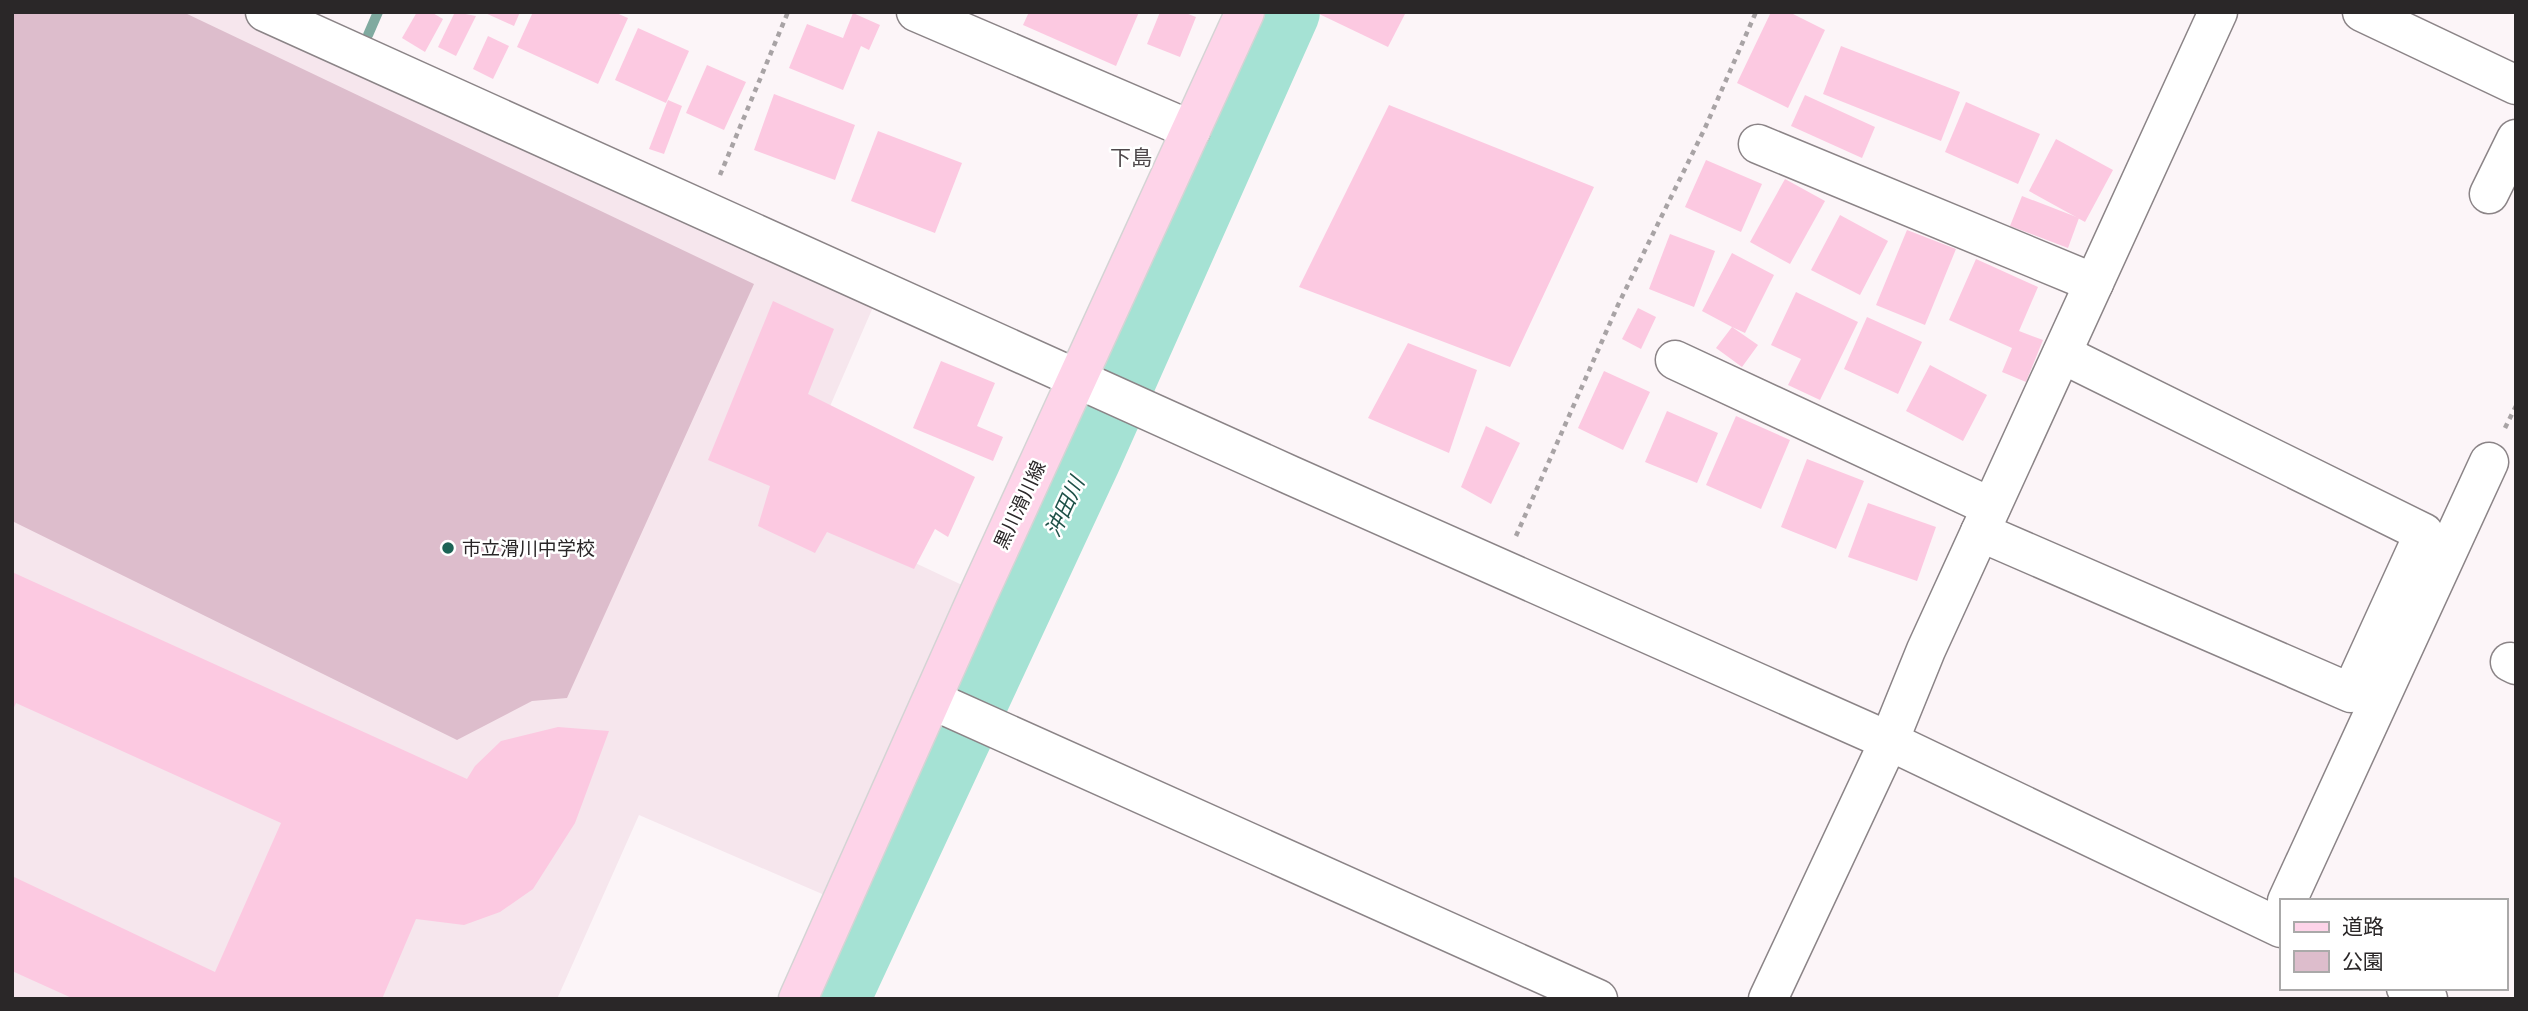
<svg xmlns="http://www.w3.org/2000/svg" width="2528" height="1011" viewBox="0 0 2528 1011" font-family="'Fira Sans','Noto Sans JP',sans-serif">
  <rect width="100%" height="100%" fill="#fcf5f8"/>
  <!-- built -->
  <polygon fill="#f6e6ed" points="12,12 271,12 880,291 788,503 979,593 843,903 639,815 557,999 12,999"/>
  <!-- green -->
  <polygon fill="#ddbdcc" points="12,12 183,12 754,284 567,698 532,701 457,740 12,521"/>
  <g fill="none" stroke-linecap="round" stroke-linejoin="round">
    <!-- stream -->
    <polyline stroke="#80aaa0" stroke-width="10" points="368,35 378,12"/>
    <!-- river -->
    <polyline stroke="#a5e2d4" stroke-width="66" points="837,999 1088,459 1287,12"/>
  </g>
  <!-- building -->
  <g fill="#fcc9e1">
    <polygon points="417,12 431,12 443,19 425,52 402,38"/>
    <polygon points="455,12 476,16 456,56 438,47"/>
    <polygon points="483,12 520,12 514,26"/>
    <polygon points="533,12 614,12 628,18 598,84 517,47"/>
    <polygon points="1029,12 1139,12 1116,66 1023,25"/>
    <polygon points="1160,12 1183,12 1196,17 1180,57 1147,44"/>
    <polygon points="1315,12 1406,12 1388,47"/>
    <polygon points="1771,12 1789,12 1825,30 1788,108 1737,83"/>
    <polygon points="853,13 880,25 869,50 861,46 843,90 789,68 807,24 843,38"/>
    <polygon points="638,28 689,51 666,103 615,80"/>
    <polygon points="488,36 509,46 493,79 473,69"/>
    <polygon points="1841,46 1960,92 1941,141 1823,94"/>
    <polygon points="707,65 746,82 724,130 686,113"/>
    <polygon points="774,94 855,125 835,180 754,150"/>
    <polygon points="1805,95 1875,127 1862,158 1791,126"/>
    <polygon points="668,100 682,106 664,154 649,149"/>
    <polygon points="1966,102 2040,134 2018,184 1945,152"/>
    <polygon points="1389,105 1594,187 1510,367 1299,287"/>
    <polygon points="878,131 962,163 935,233 851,201"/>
    <polygon points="2056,139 2113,170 2085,222 2029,191"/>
    <polygon points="1706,160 1762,184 1741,232 1685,207"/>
    <polygon points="1785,179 1825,201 1790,264 1750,242"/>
    <polygon points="2022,196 2079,218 2068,248 2010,226"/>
    <polygon points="1840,215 1888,241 1860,295 1811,270"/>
    <polygon points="1907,230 1956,249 1925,325 1876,305"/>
    <polygon points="1670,234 1715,251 1694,307 1649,289"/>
    <polygon points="1732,253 1774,275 1745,333 1732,327 1758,345 1742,367 1716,348 1732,327 1702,311"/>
    <polygon points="1976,259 2038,287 2019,331 2043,340 2026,382 2002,372 2012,348 1949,320"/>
    <polygon points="1796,292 1858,322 1820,400 1788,385 1801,359 1771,345"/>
    <polygon points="773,301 834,329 808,394 975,477 948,537 935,529 914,569 827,532 815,553 758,526 770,486 708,460"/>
    <polygon points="1638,308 1656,317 1641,349 1622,339"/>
    <polygon points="1867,317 1922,342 1898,394 1844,369"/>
    <polygon points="1408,343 1477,370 1449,453 1368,418"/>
    <polygon points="941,361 995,383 977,426 1003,437 993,461 913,428"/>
    <polygon points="1930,365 1987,395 1963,441 1906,411"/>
    <polygon points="1604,371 1650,392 1623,450 1578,428"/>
    <polygon points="1667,411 1718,433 1697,483 1645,462"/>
    <polygon points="1736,416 1790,440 1761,509 1706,485"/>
    <polygon points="1486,426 1520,443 1491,504 1461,487"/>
    <polygon points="1807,459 1864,481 1836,549 1781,527"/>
    <polygon points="1868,503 1936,527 1917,581 1848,557"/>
    <polygon points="12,572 467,779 475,766 501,741 558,727 609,731 575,823 533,889 500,912 464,925 416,919 382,999 74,999 12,971 12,876 215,972 281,823 16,703 12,712"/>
  </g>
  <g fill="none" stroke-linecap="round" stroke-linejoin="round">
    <defs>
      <g id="minor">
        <polyline points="265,12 1290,475 1889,741 2281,928"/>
        <polyline points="916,12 1191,130"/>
        <polyline points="2362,12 2516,85"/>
        <polyline points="1758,144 2094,283"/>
        <polyline points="2489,194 2516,139"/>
        <polyline points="1675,360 1991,507"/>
        <polyline points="1980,532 2351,693 2424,533 2062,354"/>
        <polyline points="2510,662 2516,665"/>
        <polyline points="932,700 1598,999"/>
        <polyline points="2287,901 2489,462"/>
        <polyline points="2406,988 2428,999"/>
        <polyline points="1768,999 1889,741 1926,650 2218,12"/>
      </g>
      <polyline id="major" points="798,999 979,593 1245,12"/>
    </defs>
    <!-- minor casing -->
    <use href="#minor" stroke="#8b8487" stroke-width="41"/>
    <!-- major casing -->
    <use href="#major" stroke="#d4d4d4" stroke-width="41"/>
    <!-- path -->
    <g stroke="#a8a3a5" stroke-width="4.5" stroke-dasharray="5 5" stroke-linecap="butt">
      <polyline points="720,175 788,12"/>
      <polyline points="2505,428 2516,406"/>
      <polyline points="1516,536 1618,305 1705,128 1756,12"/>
    </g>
    <!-- minor -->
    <use href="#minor" stroke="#fff" stroke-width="38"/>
    <!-- major -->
    <use href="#major" stroke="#fed4e9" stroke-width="38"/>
  </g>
  <!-- markers -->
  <circle fill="#1c6356" stroke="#fff" stroke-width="2.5" cx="448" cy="548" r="7"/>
  <g text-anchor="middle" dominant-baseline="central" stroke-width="5" stroke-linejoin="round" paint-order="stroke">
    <!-- street labels -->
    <g font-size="19" fill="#2a2728" stroke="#fff">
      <text transform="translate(1020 505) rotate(-65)">黒川滑川線</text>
    </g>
    <!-- poi labels -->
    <g font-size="19" fill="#2a2728" stroke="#fff" text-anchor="start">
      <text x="462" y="548">市立滑川中学校</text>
    </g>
    <!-- neighbourhood labels -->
    <g font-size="21" fill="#4e484b" stroke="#fff">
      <text x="1131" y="158">下島</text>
    </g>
    <!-- water labels -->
    <g font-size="21" font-style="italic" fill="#1e5148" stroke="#fff">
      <text transform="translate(1065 507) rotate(-65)">沖田川</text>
    </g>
  </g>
  <!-- border -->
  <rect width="2528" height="1011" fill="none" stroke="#2a2728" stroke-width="28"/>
  <!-- legend -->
  <rect x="2280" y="899" width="228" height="91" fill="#ffffff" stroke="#aaa9a9" stroke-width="2"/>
  <rect x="2294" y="922" width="35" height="10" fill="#fed4e9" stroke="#aaa9a9" stroke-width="2"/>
  <text x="2342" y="934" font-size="21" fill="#2a2728">道路</text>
  <rect x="2294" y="951" width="35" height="21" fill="#ddbdcc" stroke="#aaa9a9" stroke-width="2"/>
  <text x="2342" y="969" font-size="21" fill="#2a2728">公園</text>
</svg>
